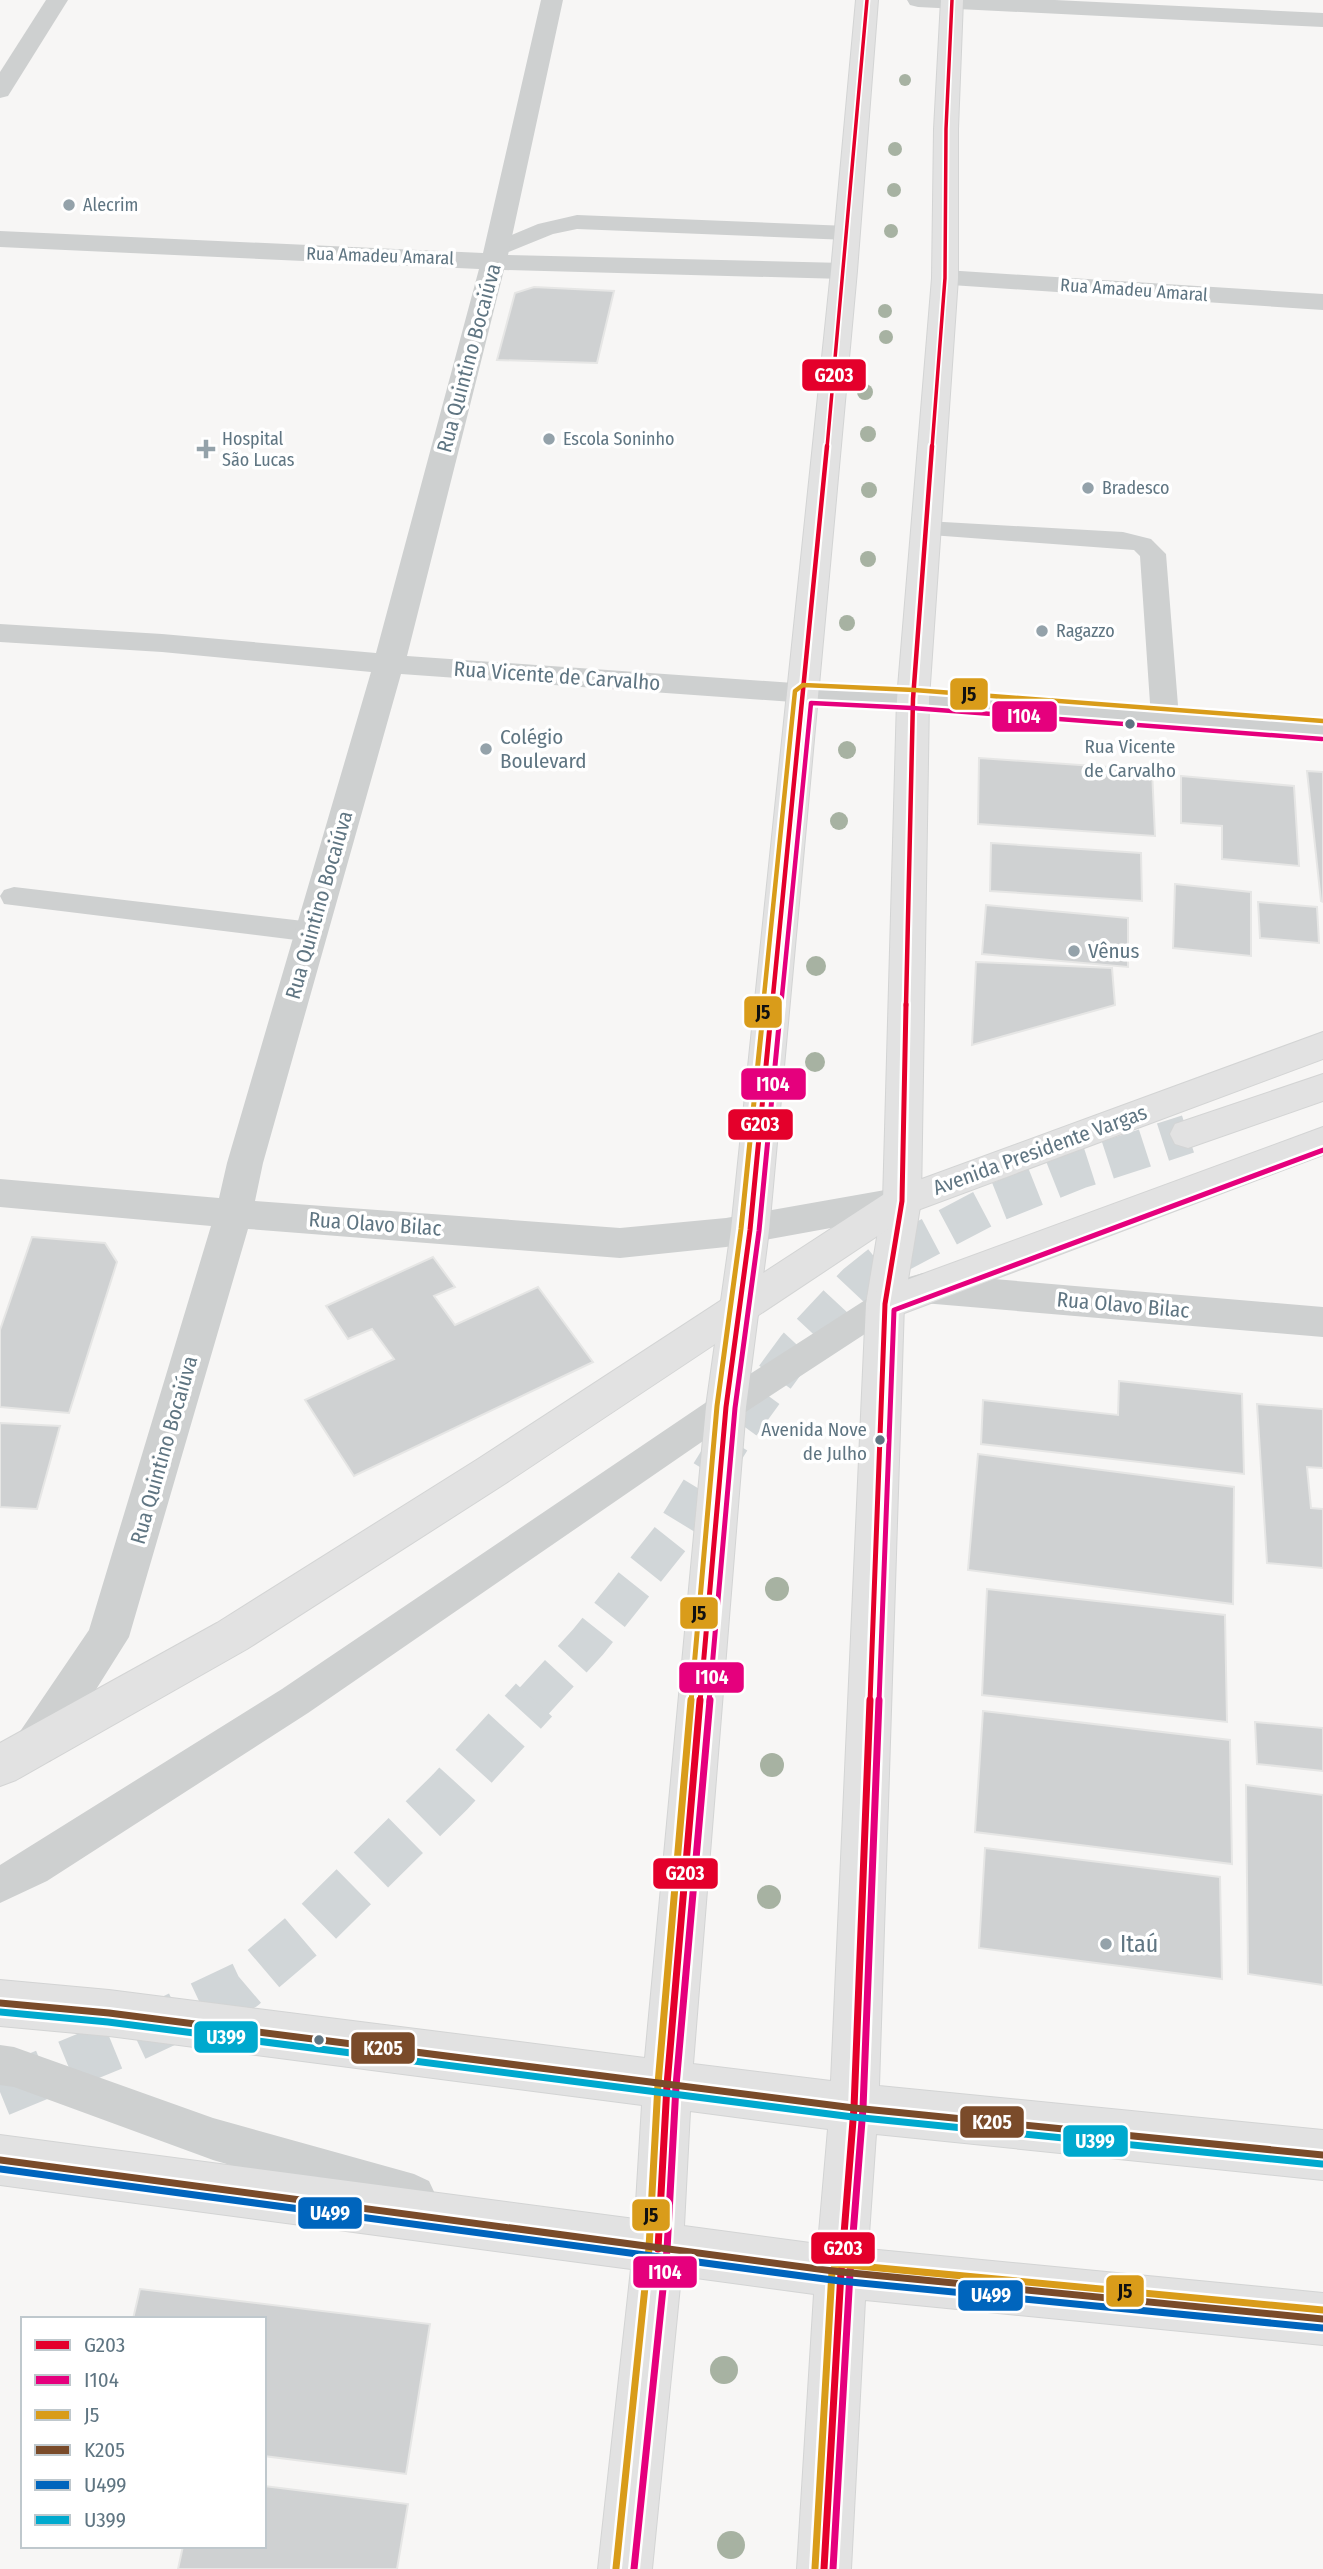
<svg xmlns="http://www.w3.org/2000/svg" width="1323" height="2569" viewBox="0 0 1323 2569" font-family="'Fira Sans Condensed',sans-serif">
  <rect width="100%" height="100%" fill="#f7f6f5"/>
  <!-- building -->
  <g fill="#cfd1d2" stroke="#e6e6e5" stroke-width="2">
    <polygon points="534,287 614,291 597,363 497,360 515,293"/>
    <polygon points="979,758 1152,770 1155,836 978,824"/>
    <polygon points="1307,771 1323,772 1323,902 1321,901"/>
    <polygon points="1181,776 1294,786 1299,866 1222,859 1222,826 1181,823"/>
    <polygon points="991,843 1141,853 1142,901 990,891"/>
    <polygon points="1175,884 1251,892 1251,956 1173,948"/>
    <polygon points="1258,902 1317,907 1319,943 1260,938"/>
    <polygon points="986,905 1128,918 1128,967 982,954"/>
    <polygon points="976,962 1112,968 1115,1005 972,1045"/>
    <polygon points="32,1237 105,1243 117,1262 69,1413 0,1407 0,1330"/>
    <polygon points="433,1257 455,1287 434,1296 455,1325 538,1287 593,1362 354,1476 305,1400 394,1359 372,1329 348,1339 326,1306"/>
    <polygon points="1119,1381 1242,1394 1244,1474 981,1444 983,1400 1118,1415"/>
    <polygon points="1257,1404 1323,1409 1323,1468 1307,1467 1311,1508 1323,1509 1323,1568 1267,1563"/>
    <polygon points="0,1423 60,1426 37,1509 0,1507"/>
    <polygon points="978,1454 1234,1487 1233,1604 968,1570"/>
    <polygon points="987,1589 1225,1615 1227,1722 982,1695"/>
    <polygon points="983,1711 1230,1740 1232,1864 975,1832"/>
    <polygon points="1255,1722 1323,1728 1323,1771 1257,1764"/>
    <polygon points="1246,1785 1323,1795 1323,1985 1248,1974"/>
    <polygon points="985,1848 1220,1877 1222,1979 979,1948"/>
    <polygon points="140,2289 430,2324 406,2474 264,2456 264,2319 133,2319"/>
    <polygon points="264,2486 408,2504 397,2569 178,2569 183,2546 264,2546"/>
  </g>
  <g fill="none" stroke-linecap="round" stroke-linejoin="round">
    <!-- primary-tunnel-far1 -->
    <polyline stroke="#d1d6d8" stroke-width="39" stroke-dasharray="39 19" stroke-linecap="butt" points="533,1702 588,1642 670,1539 740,1425 797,1347 856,1284 886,1260 992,1204 1080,1169 1188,1134"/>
    <!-- primary-tunnel -->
    <polyline stroke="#d1d6d8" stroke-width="49" stroke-dasharray="49 24" stroke-linecap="butt" points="0,2092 132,2038 243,1986 316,1924 450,1792 534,1700"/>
    <defs>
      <path id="secondary" d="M856 0H878L857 271 769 1230 746 1407 693 2064 831 2081 866 1304 883 1201 897 699 932 278 934 129 941 0H963L958 129V278L929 699 921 1201 904 1304 879 2086 1323 2130V2180L876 2134 868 2249 1323 2293V2345L865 2300 851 2569H797L814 2294 681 2276 652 2569H598L631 2269 0 2185V2135L635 2219 642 2105 109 2036 0 2026V1980L109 1990 645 2058 706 1407 731 1230 831 271ZM690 2111 828 2129 818 2244 684 2226Z"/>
      <g id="primary">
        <polygon points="1323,1032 1323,1059 915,1211 506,1483 247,1649 16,1780 0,1786 0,1743 217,1623 478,1459 889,1191"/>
        <polygon points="1323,1074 1323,1101 1188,1148 1175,1144 1170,1134 1175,1124"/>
        <polygon points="1323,1127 1323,1155 899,1315 885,1319 871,1315 866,1304 871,1293"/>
      </g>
    </defs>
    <!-- secondary casing -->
    <use href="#secondary" stroke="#d3d4d4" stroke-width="2"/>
    <!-- primary casing -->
    <use href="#primary" stroke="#d3d4d4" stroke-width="2"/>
    <!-- service -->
    <g fill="#ced0d0" fill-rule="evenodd">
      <polygon points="577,215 848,226 856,228 859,233 856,238 848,240 577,229 553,234 496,257 488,255 485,250 488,245 538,224"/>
      <polygon points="926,521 1123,532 1151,539 1166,554 1179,718 1175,724 1165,727 1155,724 1151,718 1140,556 1134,550 917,534 913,529 917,524"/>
      <polygon points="14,887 312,922 322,925 327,932 322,939 312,942 4,904 0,896 4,890"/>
      <polygon points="885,1291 897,1295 902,1304 897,1313 738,1417 308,1713 47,1881 0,1903 0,1865 282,1689 714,1397 873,1295"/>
      <polygon points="0,2045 14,2047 213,2118 414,2174 429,2181 436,2196 429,2211 414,2218 213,2160 14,2087 0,2085"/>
    </g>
    <!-- minor -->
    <g fill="#ced0d0" fill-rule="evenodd">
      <polygon points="46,0 68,0 8,96 0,98 0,72"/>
      <polygon points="541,0 563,0 508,255 844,263 853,266 857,271 853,276 844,279 504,270 407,656 1323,720 1323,740 401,674 263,1163 255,1201 620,1228 726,1218 902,1187 915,1191 921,1201 915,1211 902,1215 726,1247 620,1258 248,1229 129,1637 51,1761 35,1767 19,1761 13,1747 19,1733 89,1630 211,1226 0,1207 0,1179 219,1198 227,1163 371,672 162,652 0,642 0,624 162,634 376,653 479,269 0,247 0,231 483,253"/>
      <polygon points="907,0 1055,0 1323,13 1323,27 918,7 910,5"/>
      <polygon points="945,270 1323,294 1323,310 936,284 932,278 936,272"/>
      <polygon points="923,1273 1323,1307 1323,1337 923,1303 909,1299 904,1288 909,1277"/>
    </g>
    <!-- secondary -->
    <use href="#secondary" fill="#e2e2e2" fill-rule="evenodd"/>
    <!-- primary -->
    <use href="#primary" fill="#e2e2e2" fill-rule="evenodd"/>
    <defs>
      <g id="bus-1-far3">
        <polyline points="827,448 867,0"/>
        <polyline points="932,448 945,278 946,129 952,0"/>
      </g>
      <g id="bus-1-far2">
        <polyline points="772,1006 827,446"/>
        <polyline points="906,1006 913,699 932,446"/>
      </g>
      <g id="bus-1-far1">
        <polyline points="700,1702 726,1407 750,1230 772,1004"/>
        <polyline points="870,1702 885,1304 902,1201 906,1004"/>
      </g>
      <g id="bus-1">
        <polyline points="658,2249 667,2085 700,1700"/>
        <polyline points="824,2569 841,2272 854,2108 870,1700"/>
      </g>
      <polyline id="bus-2-far2" points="781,1006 811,703 912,708 1322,739"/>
      <g id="bus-2-far1">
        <polyline points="709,1702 735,1408 759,1231 781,1004"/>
        <polyline points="879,1702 894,1310 1323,1150"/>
      </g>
      <g id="bus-2">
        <polyline points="634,2569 667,2250 676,2086 710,1700"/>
        <polyline points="833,2569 850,2273 863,2108 879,1700"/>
      </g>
      <polyline id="bus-3-far2" points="763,1006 795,691 803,685 914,690 1323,721"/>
      <polyline id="bus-3-far1" points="691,1702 717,1406 741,1229 764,1004"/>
      <g id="bus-3">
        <polyline points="616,2568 649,2248 658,2084 691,1700"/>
        <polyline points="815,2568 832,2271 837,2264 1323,2310"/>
      </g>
      <g id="bus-4">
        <polyline points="0,2003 109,2013 854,2108 1323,2155"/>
        <polyline points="0,2160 841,2272 1323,2319"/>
      </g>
      <polyline id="bus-5" points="0,2169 840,2281 1322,2328"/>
      <polyline id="bus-6" points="0,2012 108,2022 853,2117 1322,2164"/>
    </defs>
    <!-- bus-1-far3 casing -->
    <use href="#bus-1-far3" stroke="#fff" stroke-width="7"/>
    <!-- bus-1-far2 casing -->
    <use href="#bus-1-far2" stroke="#fff" stroke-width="9"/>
    <!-- bus-1-far1 casing -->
    <use href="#bus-1-far1" stroke="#fff" stroke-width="10"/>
    <!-- bus-1 casing -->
    <use href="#bus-1" stroke="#fff" stroke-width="12"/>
    <!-- bus-2-far2 casing -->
    <use href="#bus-2-far2" stroke="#fff" stroke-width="9"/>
    <!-- bus-2-far1 casing -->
    <use href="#bus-2-far1" stroke="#fff" stroke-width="10"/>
    <!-- bus-2 casing -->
    <use href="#bus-2" stroke="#fff" stroke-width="12"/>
    <!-- bus-3-far2 casing -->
    <use href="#bus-3-far2" stroke="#fff" stroke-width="9"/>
    <!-- bus-3-far1 casing -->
    <use href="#bus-3-far1" stroke="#fff" stroke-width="10"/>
    <!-- bus-3 casing -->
    <use href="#bus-3" stroke="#fff" stroke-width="12"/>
    <!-- bus-4 casing -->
    <use href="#bus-4" stroke="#fff" stroke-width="12"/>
    <!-- bus-5 casing -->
    <use href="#bus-5" stroke="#fff" stroke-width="12"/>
    <!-- bus-6 casing -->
    <use href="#bus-6" stroke="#fff" stroke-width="12"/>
    <!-- bus-1-far3 -->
    <use href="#bus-1-far3" stroke="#e4002b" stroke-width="3.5"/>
    <!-- bus-1-far2 -->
    <use href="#bus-1-far2" stroke="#e4002b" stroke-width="4.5"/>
    <!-- bus-1-far1 -->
    <use href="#bus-1-far1" stroke="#e4002b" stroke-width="5"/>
    <!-- bus-1 -->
    <use href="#bus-1" stroke="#e4002b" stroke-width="7"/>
    <!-- bus-2-far2 -->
    <use href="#bus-2-far2" stroke="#e5007d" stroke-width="4.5"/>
    <!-- bus-2-far1 -->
    <use href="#bus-2-far1" stroke="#e5007d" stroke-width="5"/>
    <!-- bus-2 -->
    <use href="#bus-2" stroke="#e5007d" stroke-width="7"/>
    <!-- bus-3-far2 -->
    <use href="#bus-3-far2" stroke="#d99c1a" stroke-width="4.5"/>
    <!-- bus-3-far1 -->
    <use href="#bus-3-far1" stroke="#d99c1a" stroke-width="5"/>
    <!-- bus-3 -->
    <use href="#bus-3" stroke="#d99c1a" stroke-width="7"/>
    <!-- bus-4 -->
    <use href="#bus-4" stroke="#7a4b2a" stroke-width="7"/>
    <!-- bus-5 -->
    <use href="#bus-5" stroke="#0065bd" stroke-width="7"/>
    <!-- bus-6 -->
    <use href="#bus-6" stroke="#00a9ce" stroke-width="7"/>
  </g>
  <!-- trees -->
  <g fill="#a7b2a2">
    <circle cx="905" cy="80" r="6"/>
    <circle cx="895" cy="149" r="7"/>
    <circle cx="894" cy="190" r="7"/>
    <circle cx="891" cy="231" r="7"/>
    <circle cx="885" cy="311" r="7"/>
    <circle cx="886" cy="337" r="7"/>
    <circle cx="865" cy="392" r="8"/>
    <circle cx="868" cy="434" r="8"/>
    <circle cx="869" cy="490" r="8"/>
    <circle cx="868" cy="559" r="8"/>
    <circle cx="847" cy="623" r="8"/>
    <circle cx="847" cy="750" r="9"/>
    <circle cx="839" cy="821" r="9"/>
    <circle cx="816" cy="966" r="10"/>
    <circle cx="815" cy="1062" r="10"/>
    <circle cx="777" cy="1589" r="12"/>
    <circle cx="772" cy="1765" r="12"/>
    <circle cx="769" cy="1897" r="12"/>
    <circle cx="724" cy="2370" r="14"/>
    <circle cx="731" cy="2545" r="14"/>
  </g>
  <!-- markers -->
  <g fill="#94a2aa" stroke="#fff" stroke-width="2.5">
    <circle cx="69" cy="205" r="7"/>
    <circle cx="549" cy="439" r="7"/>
    <path d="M202.5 438.5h7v7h7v7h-7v7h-7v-7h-7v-7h7z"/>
    <circle cx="1088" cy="488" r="7"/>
    <circle cx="1042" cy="631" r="7"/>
    <circle cx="486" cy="749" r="7"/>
    <circle cx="1074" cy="951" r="7"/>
    <circle cx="1106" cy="1944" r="7"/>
  </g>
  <g fill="#5f7582" stroke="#fff" stroke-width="2.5">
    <circle cx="1130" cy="724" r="6"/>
    <circle cx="880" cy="1440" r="6"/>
    <circle cx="319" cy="2040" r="6"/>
  </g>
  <g text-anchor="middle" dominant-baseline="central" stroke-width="7" stroke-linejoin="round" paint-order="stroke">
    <!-- far-poi labels -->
    <g font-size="18" fill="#5f7582" stroke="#fff" text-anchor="start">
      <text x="83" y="205">Alecrim</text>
      <text x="222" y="439">Hospital<tspan x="222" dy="21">São Lucas</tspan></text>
      <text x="563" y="439">Escola Soninho</text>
      <text x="1102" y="488">Bradesco</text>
      <text x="1056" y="631">Ragazzo</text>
    </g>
    <!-- far-street labels -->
    <g font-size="18" fill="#5f7582" stroke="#fff">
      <text transform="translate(380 256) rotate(2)">Rua Amadeu Amaral</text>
      <text transform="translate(1134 290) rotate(4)">Rua Amadeu Amaral</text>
    </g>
    <!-- bus labels -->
    <g font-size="19" fill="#5f7582" stroke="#fff">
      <text x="1130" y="746">Rua Vicente<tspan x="1130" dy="24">de Carvalho</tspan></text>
      <text x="867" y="1429" text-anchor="end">Avenida Nove<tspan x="867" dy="24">de Julho</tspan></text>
    </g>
    <!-- street labels -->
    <g font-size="21" fill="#5f7582" stroke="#fff">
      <text transform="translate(469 358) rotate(-75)">Rua Quintino Bocaiúva</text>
      <text transform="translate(557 676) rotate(4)">Rua Vicente de Carvalho</text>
      <text transform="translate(319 905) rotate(-74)">Rua Quintino Bocaiúva</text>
      <text transform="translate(1040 1150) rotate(-20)">Avenida Presidente Vargas</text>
      <text transform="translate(375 1224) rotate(4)">Rua Olavo Bilac</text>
      <text transform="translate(1123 1305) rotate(5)">Rua Olavo Bilac</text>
      <text transform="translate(164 1450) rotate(-74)">Rua Quintino Bocaiúva</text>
    </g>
    <!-- poi labels -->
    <g font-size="21" fill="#5f7582" stroke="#fff" text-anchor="start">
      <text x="500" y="737">Colégio<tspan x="500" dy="24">Boulevard</tspan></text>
      <text x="1088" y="951">Vênus</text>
    </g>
    <!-- near-poi labels -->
    <g font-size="24" fill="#5f7582" stroke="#fff" text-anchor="start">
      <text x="1120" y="1944">Itaú</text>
    </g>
  </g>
  <g stroke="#fff" stroke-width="2.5">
    <rect x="801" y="358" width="66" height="34" rx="7" fill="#e4002b"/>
    <rect x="949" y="677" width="40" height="34" rx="7" fill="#d99c1a"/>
    <rect x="991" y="700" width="67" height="33" rx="7" fill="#e5007d"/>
    <rect x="743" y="995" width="40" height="34" rx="7" fill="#d99c1a"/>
    <rect x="740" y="1067" width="67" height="34" rx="7" fill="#e5007d"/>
    <rect x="727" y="1108" width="67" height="33" rx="7" fill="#e4002b"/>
    <rect x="679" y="1596" width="40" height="34" rx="7" fill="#d99c1a"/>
    <rect x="678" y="1661" width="67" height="33" rx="7" fill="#e5007d"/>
    <rect x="652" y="1857" width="67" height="33" rx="7" fill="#e4002b"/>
    <rect x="193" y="2020" width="66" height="34" rx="7" fill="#00a9ce"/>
    <rect x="350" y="2031" width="66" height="34" rx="7" fill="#7a4b2a"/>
    <rect x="959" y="2105" width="66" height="34" rx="7" fill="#7a4b2a"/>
    <rect x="1062" y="2124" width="67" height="34" rx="7" fill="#00a9ce"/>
    <rect x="297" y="2196" width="66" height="34" rx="7" fill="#0065bd"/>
    <rect x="631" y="2198" width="40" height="34" rx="7" fill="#d99c1a"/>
    <rect x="810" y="2231" width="66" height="34" rx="7" fill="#e4002b"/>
    <rect x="632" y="2255" width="66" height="34" rx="7" fill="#e5007d"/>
    <rect x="1105" y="2274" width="40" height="34" rx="7" fill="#d99c1a"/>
    <rect x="957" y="2279" width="67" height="33" rx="7" fill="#0065bd"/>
  </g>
  <g font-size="19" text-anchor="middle" font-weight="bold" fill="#fff">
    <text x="834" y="382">G203</text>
    <text x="1024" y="723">I104</text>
    <text x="773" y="1091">I104</text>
    <text x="760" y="1131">G203</text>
    <text x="712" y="1684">I104</text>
    <text x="685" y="1880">G203</text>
    <text x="226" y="2044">U399</text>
    <text x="383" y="2055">K205</text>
    <text x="992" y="2129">K205</text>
    <text x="1095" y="2148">U399</text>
    <text x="330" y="2220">U499</text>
    <text x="843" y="2255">G203</text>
    <text x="665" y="2279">I104</text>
    <text x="991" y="2302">U499</text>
  </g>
  <g font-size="19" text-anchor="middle" font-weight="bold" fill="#111">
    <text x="969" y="701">J5</text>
    <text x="763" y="1019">J5</text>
    <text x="699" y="1620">J5</text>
    <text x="651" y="2222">J5</text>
    <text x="1125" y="2298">J5</text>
  </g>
  <!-- legend -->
  <rect x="21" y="2317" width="245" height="231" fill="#ffffff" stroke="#bfc8cd" stroke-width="2"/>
  <rect x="35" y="2340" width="35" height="10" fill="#e4002b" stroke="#bfc8cd" stroke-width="2"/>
  <text x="84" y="2352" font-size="21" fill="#5f7582">G203</text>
  <rect x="35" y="2375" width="35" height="10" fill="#e5007d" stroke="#bfc8cd" stroke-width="2"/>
  <text x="84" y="2387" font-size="21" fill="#5f7582">I104</text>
  <rect x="35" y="2410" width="35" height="10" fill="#d99c1a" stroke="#bfc8cd" stroke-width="2"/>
  <text x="84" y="2422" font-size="21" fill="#5f7582">J5</text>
  <rect x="35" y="2445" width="35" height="10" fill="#7a4b2a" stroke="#bfc8cd" stroke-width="2"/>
  <text x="84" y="2457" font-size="21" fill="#5f7582">K205</text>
  <rect x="35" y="2480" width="35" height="10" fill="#0065bd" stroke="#bfc8cd" stroke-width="2"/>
  <text x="84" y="2492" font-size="21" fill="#5f7582">U499</text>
  <rect x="35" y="2515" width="35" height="10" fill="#00a9ce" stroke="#bfc8cd" stroke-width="2"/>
  <text x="84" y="2527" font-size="21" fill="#5f7582">U399</text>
</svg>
